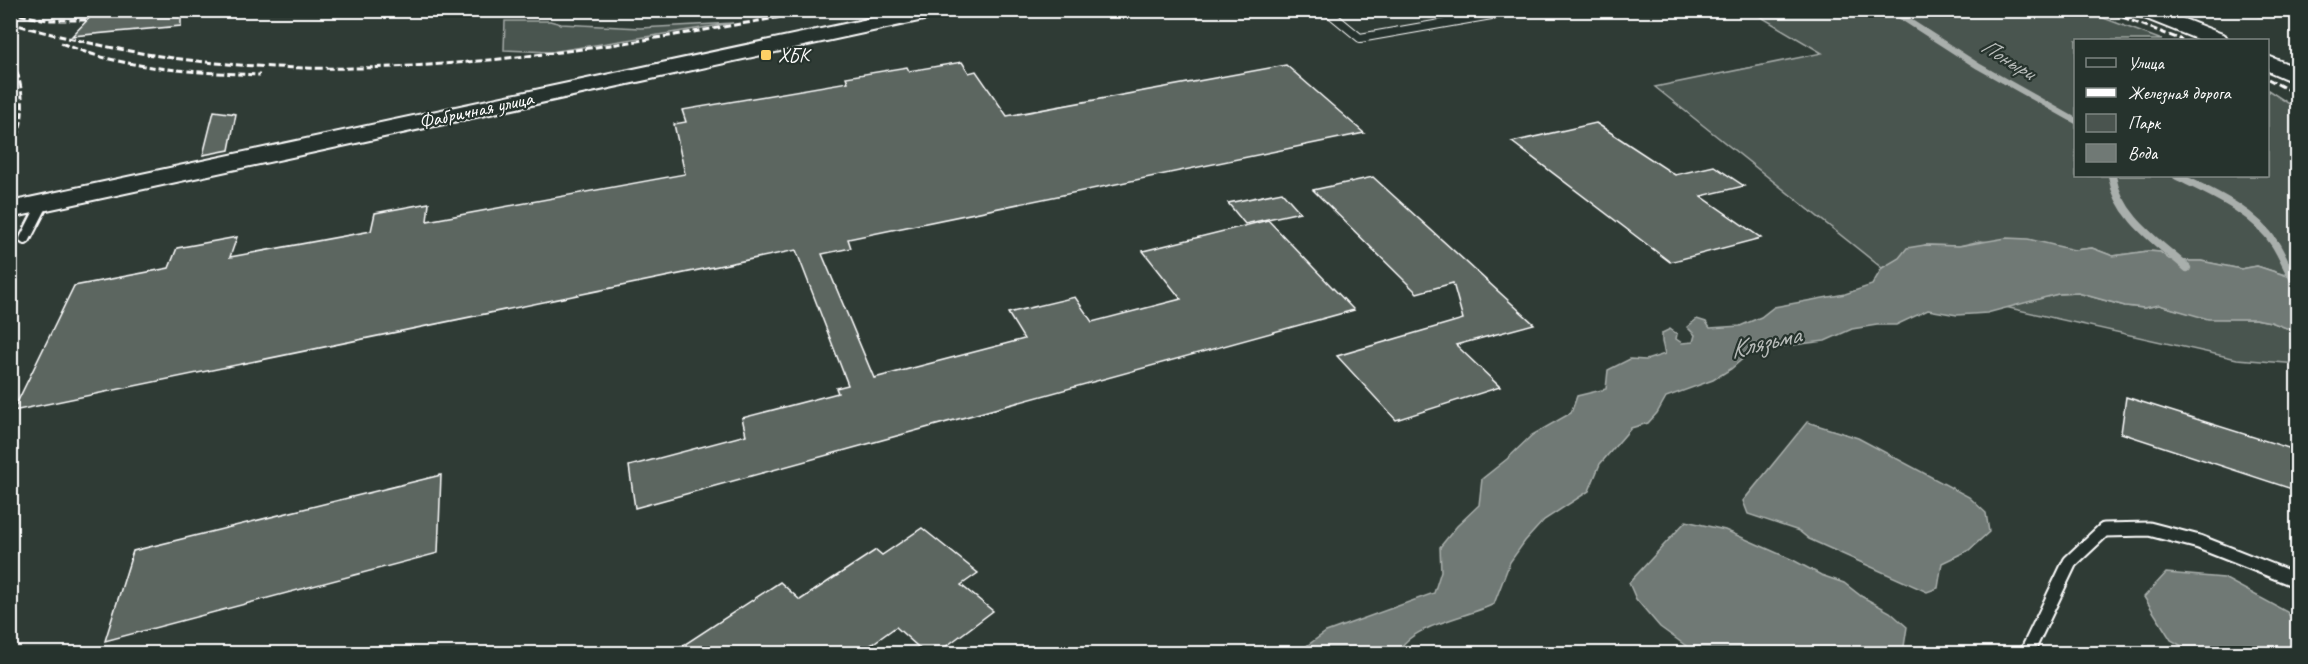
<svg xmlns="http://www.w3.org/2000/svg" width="2308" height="664" viewBox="0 0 2308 664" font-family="Caveat,sans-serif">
  <rect width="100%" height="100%" fill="#2f3b35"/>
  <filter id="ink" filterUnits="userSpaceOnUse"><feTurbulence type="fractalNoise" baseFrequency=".0167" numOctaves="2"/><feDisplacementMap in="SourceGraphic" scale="12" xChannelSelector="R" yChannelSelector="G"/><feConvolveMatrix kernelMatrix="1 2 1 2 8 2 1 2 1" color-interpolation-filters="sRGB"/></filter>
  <g filter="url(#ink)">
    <!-- green -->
    <g fill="#4a544f" stroke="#a4aaa7" stroke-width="1.5">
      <polygon points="1751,11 2085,11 2162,40 2076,40 2076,176 2268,176 2268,90 2297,109 2297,279 2257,266 2241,269 2201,261 2179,261 2169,259 2160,252 2148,251 2113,256 2092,248 2074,250 1980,241 1959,246 1925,245 1882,268 1655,87 1822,53"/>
      <polygon points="505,21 550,21 561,24 640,28 733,23 551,52 504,50"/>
      <polygon points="2078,293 2125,306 2144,308 2159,305 2208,318 2255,319 2271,322 2297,332 2297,364 2237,359 2005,307 2058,294"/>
    </g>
    <!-- water -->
    <g fill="#707975" stroke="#a9afac" stroke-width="1.5">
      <path d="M2006 238 2028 239 2074 250 2092 248 2113 256 2148 251 2160 252 2169 259 2179 261H2201L2241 269 2257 266 2297 279V332L2271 322 2255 319H2208L2159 305 2144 308 2125 306 2078 293 2058 294 1987 313 1957 315 1928 310 1896 325H1877L1852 329 1825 341 1776 347 1747 355 1731 369 1713 380 1666 397 1657 413 1648 423 1631 428 1600 464 1589 491 1544 520 1525 541 1510 562 1494 604C1469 617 1409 625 1398 653H1297L1326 632 1434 593 1441 571 1440 547 1457 526 1479 505 1482 479 1507 459 1532 435 1571 413 1577 396 1606 389 1608 370 1630 359 1646 360 1665 354 1662 342V333L1670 329 1677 334 1676 339 1682 343 1693 342 1695 335 1687 327 1697 319 1706 322 1710 328 1740 326 1761 317 1774 307 1845 294 1872 285 1882 268 1899 258 1907 248 1925 245 1959 246Z"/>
      <polygon points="1807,422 1858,438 1969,497 1986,513 1989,532 1969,550 1942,563 1938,588 1927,592 1809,539 1799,531 1748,514 1743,501"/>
      <polygon points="1686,521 1725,530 1793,560 1821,575 1844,583 1861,596 1890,612 1907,627 1903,653 1696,653 1660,627 1636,599 1629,583"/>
      <polygon points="2166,573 2224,578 2287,612 2297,626 2297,653 2194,653 2171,640 2144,597"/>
    </g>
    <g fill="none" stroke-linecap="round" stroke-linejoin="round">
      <!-- stream-far1 -->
      <polyline stroke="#a9afac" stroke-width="6" points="1891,10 1978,66 2076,121"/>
      <!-- stream -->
      <g stroke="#a9afac" stroke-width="8">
        <path d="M2112 176C2119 218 2158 242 2187 268"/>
        <path d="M2177 176C2212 193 2253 210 2275 244 2284 258 2288 273 2298 285"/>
      </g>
    </g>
    <!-- building -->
    <g fill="#5b6661" stroke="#fff" stroke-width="1.5">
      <polygon points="97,10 181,10 181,26 72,36"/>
      <polygon points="962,62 969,73 976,71 1007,116 1286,65 1364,133 848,239 851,248 822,254 874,378 1024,339 1008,313 1075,297 1092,322 1181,299 1143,251 1268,220 1354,310 635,508 629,466 746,435 742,418 838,393 836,388 848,385 796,250 13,411 74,286 169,268 177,248 237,237 230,257 371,231 375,213 429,203 427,221 685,174 674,124 686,122 682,110 848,82 846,77 907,67 909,71"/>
      <polygon points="214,111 236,114 229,150 203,155"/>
      <polygon points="1596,123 1675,175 1714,166 1744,186 1701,196 1761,238 1670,262 1512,142"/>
      <polygon points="1373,177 1534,324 1456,345 1500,387 1396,420 1337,356 1463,319 1453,283 1417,293 1313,190"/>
      <polygon points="1282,192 1300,212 1245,224 1228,203"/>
      <polygon points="2126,397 2298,451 2298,491 2121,433"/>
      <polygon points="441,475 438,553 105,641 133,551"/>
      <polygon points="922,528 978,573 961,585 993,611 936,654 926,654 896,627 858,654 850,654 842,646 831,654 670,654 780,582 800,600 876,550 882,555"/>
    </g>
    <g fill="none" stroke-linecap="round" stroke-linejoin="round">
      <defs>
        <g id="lane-far2">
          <polyline points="1326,10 1360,38 1520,10"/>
          <polyline points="2257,10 2260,12"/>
        </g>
        <polyline id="lane-far1" points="25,239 43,204"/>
        <polyline id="lane" points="2026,654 2070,562 2104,530 2149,529 2199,542 2298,581"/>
        <g id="secondary">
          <polygon points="910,10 952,10 949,14 942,16 10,218 10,202"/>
          <polygon points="2131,10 2161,10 2225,35 2228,40 2199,40 2134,14"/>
          <polygon points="2268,56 2298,68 2298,84 2268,71"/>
        </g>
      </defs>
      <!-- lane-far2 casing -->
      <use href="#lane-far2" stroke="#fff" stroke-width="10"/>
      <!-- lane-far1 casing -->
      <use href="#lane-far1" stroke="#fff" stroke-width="14"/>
      <!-- lane casing -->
      <use href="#lane" stroke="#fff" stroke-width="17"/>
      <!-- secondary casing -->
      <use href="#secondary" stroke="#fff" stroke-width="4"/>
      <!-- lane-far2 -->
      <use href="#lane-far2" stroke="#26332d" stroke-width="8"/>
      <!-- lane-far1 -->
      <use href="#lane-far1" stroke="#26332d" stroke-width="10"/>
      <!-- lane -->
      <use href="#lane" stroke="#26332d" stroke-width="13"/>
      <!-- secondary -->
      <use href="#secondary" fill="#26332d" fill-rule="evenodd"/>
      <!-- rail -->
      <g stroke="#fff" stroke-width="3" stroke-dasharray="7 3" stroke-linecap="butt">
        <polyline points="2104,10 2182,40"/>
        <polyline points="10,13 47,20 88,20"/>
        <path d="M10 23C82 43 153 58 228 64 426 81 626 44 821 10"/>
        <path d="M61 43C125 70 192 72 260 75"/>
        <path d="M10 53C26 90 27 120 10 157"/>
        <polyline points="2268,79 2298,95"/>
      </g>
    </g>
  </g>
  <!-- markers -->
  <rect fill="#ffd166" stroke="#26332d" stroke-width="2" x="760" y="49" width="12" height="12" rx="3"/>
  <g text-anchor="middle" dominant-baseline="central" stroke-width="4.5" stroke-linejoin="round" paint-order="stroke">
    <!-- far-poi labels -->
    <g font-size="20" fill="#fff" stroke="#26332d" text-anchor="start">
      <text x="778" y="55">ХБК</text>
    </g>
    <!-- far-street labels -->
    <g font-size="20" fill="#fff" stroke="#26332d">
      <text transform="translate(476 110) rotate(-12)">Фабричная улица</text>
    </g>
    <!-- far-water labels -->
    <g font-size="22" font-style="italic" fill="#b8bcba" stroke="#26332d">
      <text transform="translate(2008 59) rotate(31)">Поныри</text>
    </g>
    <!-- water labels -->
    <g font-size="26" font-style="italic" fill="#b8bcba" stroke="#26332d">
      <text transform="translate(1765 342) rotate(-13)">Клязьма</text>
    </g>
  </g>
  <!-- margin -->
  <rect width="2308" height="664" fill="none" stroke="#26332d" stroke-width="36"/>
  <rect x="18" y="18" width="2272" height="628" fill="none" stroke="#fff" stroke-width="2" filter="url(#ink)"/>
  <!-- legend -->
  <rect x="2074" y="39" width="195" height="138" fill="#26332d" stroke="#7d8581" stroke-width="1.5"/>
  <rect x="2086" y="58" width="30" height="9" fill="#26332d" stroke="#7d8581" stroke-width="1.5"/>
  <text x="2128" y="69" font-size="18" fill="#ffffff">Улица</text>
  <rect x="2086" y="88" width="30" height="9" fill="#ffffff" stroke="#7d8581" stroke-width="1.5"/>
  <text x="2128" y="99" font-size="18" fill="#ffffff">Железная дорога</text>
  <rect x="2086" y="114" width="30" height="18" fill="#4a544f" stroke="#7d8581" stroke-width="1.5"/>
  <text x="2128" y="129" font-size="18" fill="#ffffff">Парк</text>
  <rect x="2086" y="144" width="30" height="18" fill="#707975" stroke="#7d8581" stroke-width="1.5"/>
  <text x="2128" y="159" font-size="18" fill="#ffffff">Вода</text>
</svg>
